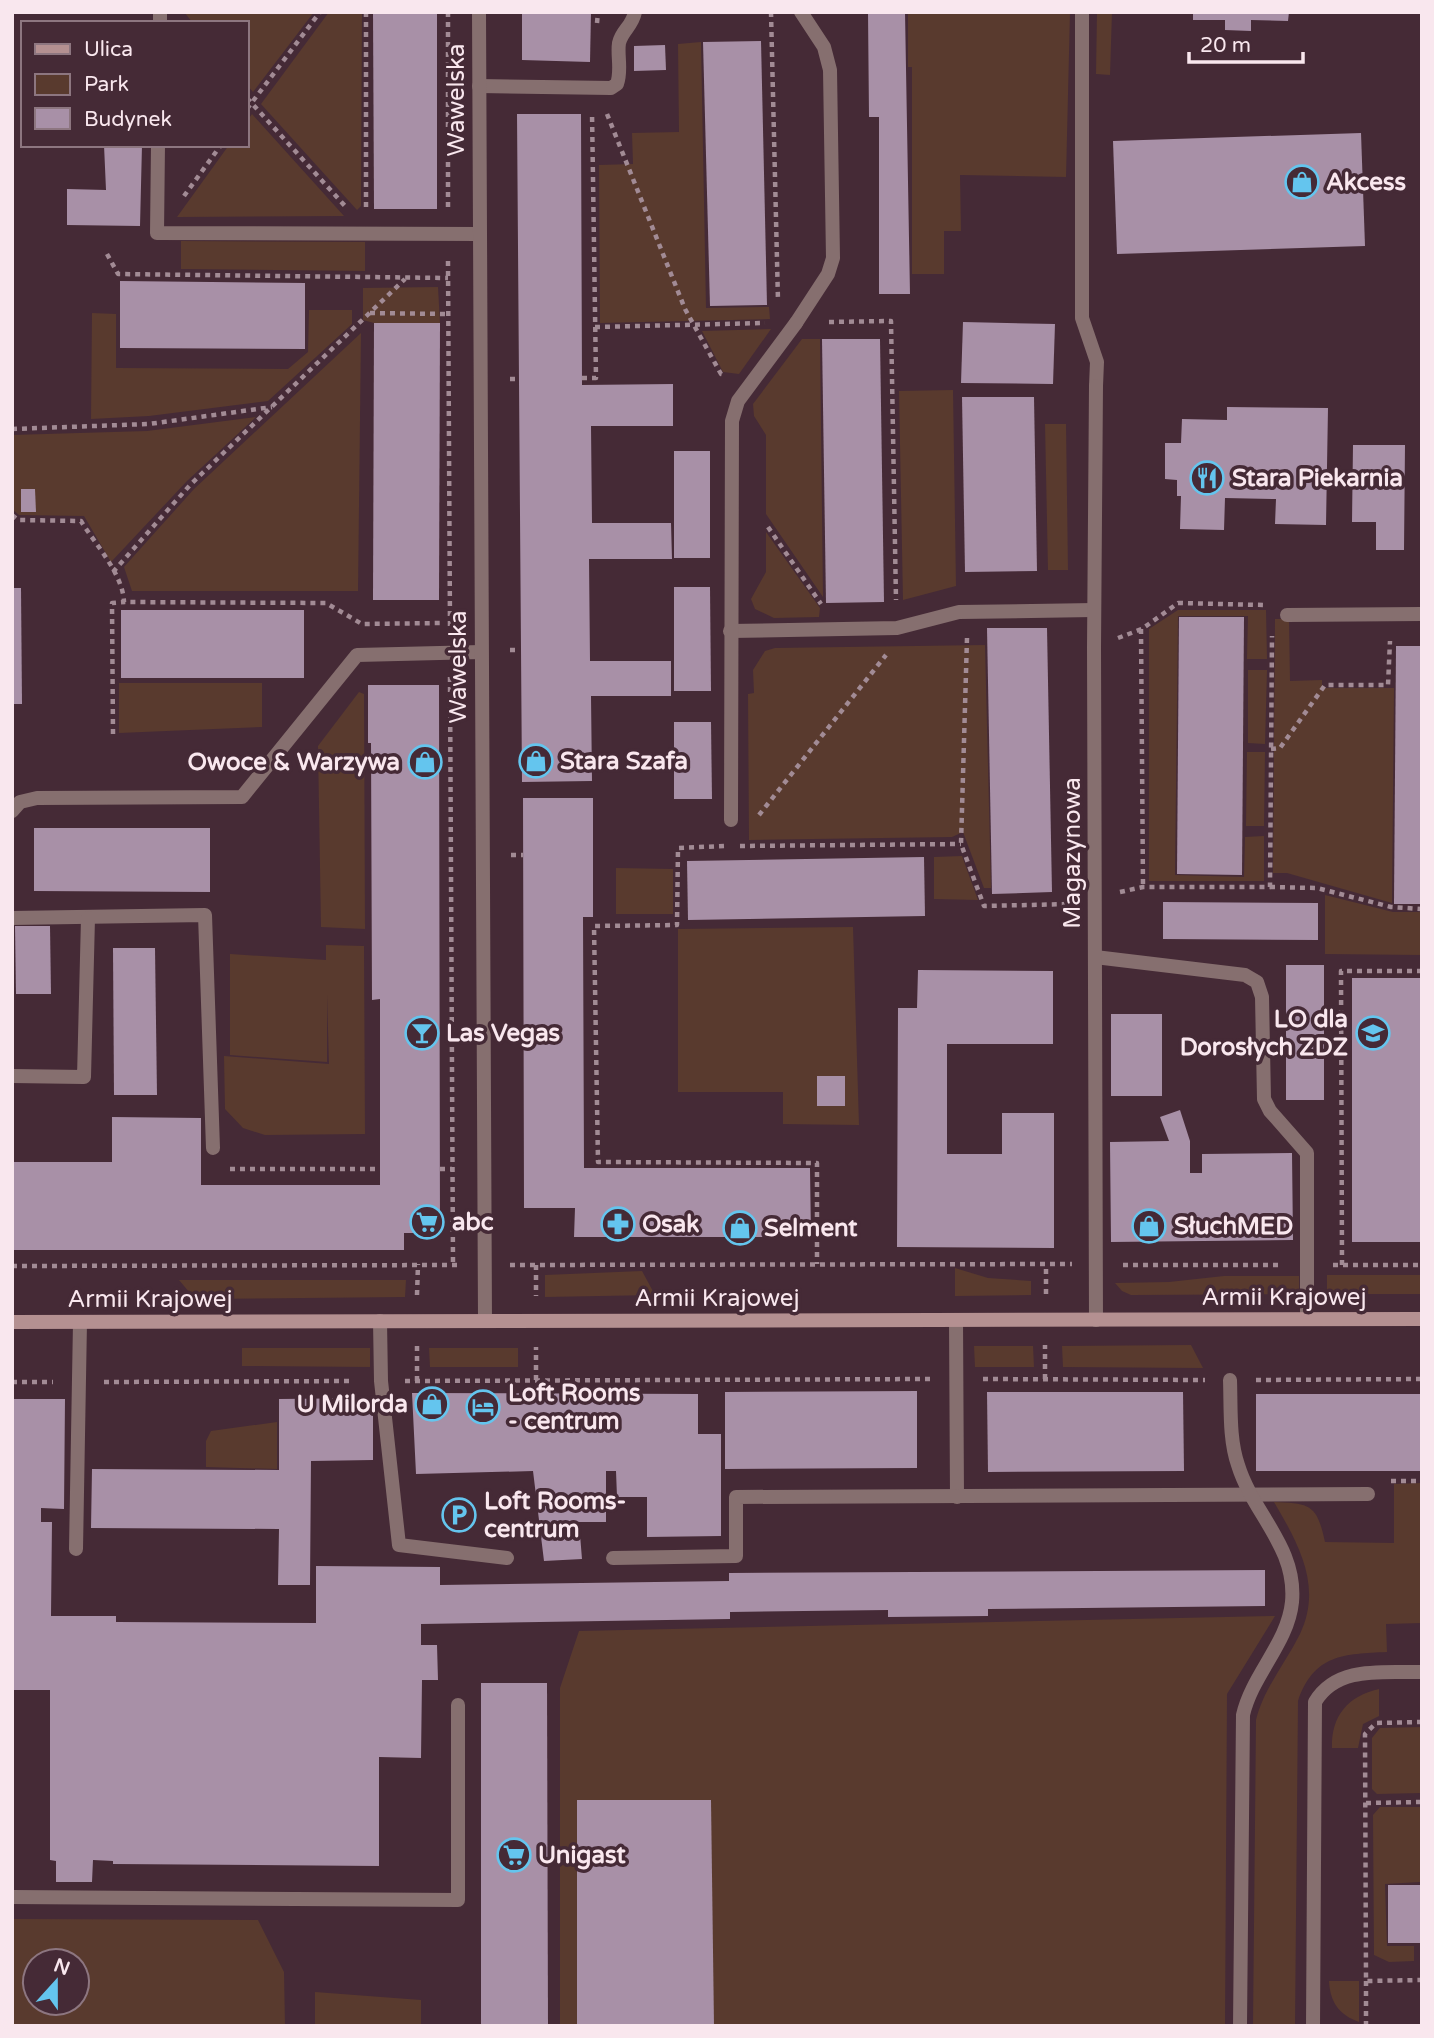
<svg xmlns="http://www.w3.org/2000/svg" width="1434" height="2038" viewBox="0 0 1434 2038" font-family="'Varela Round',sans-serif">
  <rect width="100%" height="100%" fill="#452a36"/>
  <!-- green -->
  <g fill="#593a2e" fill-rule="evenodd">
    <polygon points="184,12 314,12 253,92 247,85 247,23 193,23"/>
    <polygon points="329,12 362,12 361,206 357,210 261,104"/>
    <polygon points="908,12 1070,12 1066,177 960,175 961,231 944,231 944,274 912,274 912,67 908,67"/>
    <polygon points="1097,12 1112,12 1110,75 1096,74"/>
    <polygon points="701,42 706,308 769,307 770,319 600,323 599,165 633,164 632,133 679,132 678,44"/>
    <polygon points="252,114 344,216 177,217 229,145 247,145 247,121"/>
    <polygon points="181,241 365,242 365,271 181,269"/>
    <polygon points="438,287 440,323 374,323 363,320 363,288"/>
    <polygon points="309,310 352,310 352,324 268,401 149,416 91,419 92,313 116,314 116,368 288,369 308,352"/>
    <polygon points="771,329 739,374 723,372 702,331"/>
    <polygon points="361,333 358,591 132,591 124,567 194,489"/>
    <polygon points="802,339 820,339 823,597 766,514 766,435 754,416 753,404"/>
    <polygon points="953,390 956,586 903,600 899,391"/>
    <polygon points="256,417 187,481 111,562 84,516 19,515 12,509 12,435 147,431"/>
    <polygon points="1045,424 1066,424 1068,570 1048,570"/>
    <polygon points="766,532 820,608 819,617 774,618 755,609 751,599 766,572"/>
    <polygon points="1178,610 1266,610 1267,659 1247,659 1248,616 1178,616 1175,875 1244,877 1245,837 1264,836 1264,881 1149,881 1149,629"/>
    <polygon points="1275,619 1289,619 1290,681 1322,680 1322,688 1394,688 1392,903 1287,873 1273,873"/>
    <polygon points="985,645 991,888 984,888 963,832 952,837 749,840 748,694 754,693 753,670 765,651 775,648"/>
    <polygon points="1248,670 1267,670 1265,744 1248,743"/>
    <polygon points="119,683 262,683 262,727 119,733"/>
    <polygon points="359,692 364,694 365,929 321,927 318,746"/>
    <polygon points="1247,752 1265,752 1264,826 1246,826"/>
    <polygon points="962,856 978,900 934,899 934,857"/>
    <polygon points="616,868 673,869 673,914 616,914"/>
    <polygon points="1325,895 1393,912 1422,912 1422,955 1325,954"/>
    <polygon points="853,927 859,1125 783,1124 783,1092 678,1092 678,929"/>
    <polygon points="326,945 364,946 365,1134 265,1135 243,1128 225,1109 224,1056 329,1064 327,995 327,1062 230,1055 230,954 326,960"/>
    <polygon points="955,1268 988,1278 1031,1281 1031,1295 955,1296"/>
    <polygon points="642,1271 655,1295 545,1297 545,1275"/>
    <rect x="1327" y="1275" width="95" height="19"/>
    <polygon points="1224,1276 1299,1276 1299,1294 1131,1295 1122,1291 1115,1283 1169,1282"/>
    <polygon points="179,1280 406,1280 405,1297 195,1299"/>
    <polygon points="1191,1345 1203,1368 1063,1367 1062,1346"/>
    <polygon points="974,1346 1033,1346 1034,1367 975,1367"/>
    <polygon points="242,1348 370,1348 370,1367 242,1366"/>
    <polygon points="429,1348 518,1348 518,1367 430,1367"/>
    <polygon points="277,1422 277,1469 206,1467 206,1441 211,1431"/>
    <path d="M1422 1483V1623L1386 1624 1387 1652C1344 1654 1314 1654 1298 1701L1295 2026H1253L1256 1720C1264 1688 1285 1664 1300 1634 1323 1586 1298 1543 1274 1502 1312 1503 1317 1506 1325 1542L1394 1543V1484Z"/>
    <polygon points="1275,1616 1227,1694 1225,2026 560,2026 560,1688 579,1631"/>
    <path d="M1379 1689V1716L1363 1724 1358 1748H1332C1331 1716 1348 1696 1379 1689Z"/>
    <polygon points="1422,1727 1422,1793 1377,1794 1372,1789 1372,1738 1380,1728"/>
    <polygon points="1380,1807 1422,1807 1420,1882 1385,1884 1387,1946 1414,1946 1414,1961 1389,1962 1374,1955 1373,1815"/>
    <path d="M12 1919 258 1920 284 1972 285 2026H12ZM35 1961H77V2003H35Z"/>
    <path d="M1329 1981H1359V2022C1339 2015 1330 2002 1329 1981Z"/>
    <polygon points="315,1992 421,2000 421,2026 315,2026"/>
  </g>
  <!-- building -->
  <g fill="#a890a7">
    <polygon points="373,12 437,12 437,209 374,209"/>
    <polygon points="522,12 591,12 590,62 522,60"/>
    <polygon points="868,12 905,12 910,294 879,294 879,117 869,117"/>
    <polygon points="1193,12 1289,12 1288,21 1251,20 1251,31 1225,30 1225,20 1193,20"/>
    <polygon points="761,41 767,305 710,306 703,42"/>
    <polygon points="665,45 666,70 634,71 634,46"/>
    <polygon points="517,114 581,114 582,385 673,384 673,426 591,426 592,523 671,523 672,559 589,559 590,661 671,661 671,696 591,696 592,781 522,782"/>
    <polygon points="1361,133 1365,246 1117,254 1113,141"/>
    <polygon points="104,145 142,145 140,226 67,225 67,189 106,190"/>
    <polygon points="120,281 305,283 305,349 120,348"/>
    <polygon points="963,322 1055,324 1053,384 961,383"/>
    <polygon points="374,323 440,323 439,600 373,600"/>
    <polygon points="822,339 880,339 884,602 826,603"/>
    <polygon points="962,397 1034,397 1037,571 965,572"/>
    <polygon points="1227,407 1328,408 1326,525 1275,524 1276,499 1225,498 1224,530 1180,529 1181,496 1177,496 1177,480 1165,479 1165,443 1181,443 1182,419 1227,420"/>
    <polygon points="1353,445 1405,445 1404,550 1376,550 1376,522 1352,522"/>
    <rect x="674" y="451" width="36" height="107"/>
    <polygon points="21,489 35,489 36,512 21,512"/>
    <polygon points="674,587 710,587 711,691 674,691"/>
    <polygon points="12,588 21,588 22,704 12,704"/>
    <rect x="121" y="610" width="183" height="68"/>
    <polygon points="1179,617 1244,617 1242,875 1177,874"/>
    <polygon points="987,628 1047,628 1052,892 992,894"/>
    <polygon points="1396,646 1422,646 1422,904 1394,904"/>
    <polygon points="368,685 439,685 440,1233 404,1233 404,1250 12,1250 12,1162 112,1162 112,1117 201,1118 201,1185 380,1185 380,999 372,1000 371,743 368,743"/>
    <polygon points="674,722 711,722 712,799 674,799"/>
    <polygon points="523,798 593,798 593,917 583,917 584,1168 810,1168 811,1237 574,1237 575,1208 524,1208"/>
    <polygon points="34,828 210,828 210,892 34,891"/>
    <polygon points="924,857 925,916 688,920 687,861"/>
    <polygon points="1163,902 1318,903 1318,940 1163,939"/>
    <polygon points="15,926 50,926 51,994 16,994"/>
    <polygon points="113,948 155,948 157,1095 114,1095"/>
    <rect x="1286" y="965" width="38" height="135"/>
    <polygon points="918,970 1053,971 1053,1044 947,1044 947,1154 1002,1154 1002,1113 1054,1113 1054,1248 897,1247 898,1008 917,1008"/>
    <rect x="1352" y="978" width="70" height="264"/>
    <rect x="1111" y="1014" width="51" height="82"/>
    <rect x="817" y="1076" width="28" height="30"/>
    <polygon points="1180,1110 1190,1141 1190,1173 1202,1173 1202,1154 1292,1153 1293,1240 1111,1242 1110,1142 1169,1141 1160,1117"/>
    <polygon points="917,1391 917,1468 725,1469 725,1392"/>
    <polygon points="987,1392 1183,1392 1184,1471 988,1472"/>
    <polygon points="412,1393 698,1394 698,1434 721,1434 721,1536 647,1537 647,1497 617,1497 616,1471 606,1471 606,1522 579,1522 582,1559 544,1561 533,1471 416,1474"/>
    <rect x="1256" y="1394" width="166" height="77"/>
    <polygon points="373,1398 373,1460 311,1461 310,1585 278,1585 279,1529 91,1528 92,1469 279,1470 279,1399"/>
    <polygon points="12,1399 65,1399 64,1509 41,1508 41,1522 52,1522 51,1616 116,1616 116,1622 316,1623 316,1566 440,1567 440,1585 729,1581 729,1573 1265,1570 1265,1606 988,1609 988,1616 888,1617 888,1610 730,1612 730,1619 421,1624 421,1645 437,1645 438,1680 422,1680 421,1758 379,1757 379,1866 113,1864 113,1861 93,1860 92,1882 56,1882 56,1861 50,1860 50,1690 12,1690"/>
    <polygon points="481,1683 547,1683 548,2026 481,2026"/>
    <polygon points="577,1800 711,1800 714,2026 577,2026"/>
    <rect x="1388" y="1885" width="34" height="58"/>
  </g>
  <g fill="none" stroke-linecap="round" stroke-linejoin="round">
    <!-- path -->
    <g stroke="#a28b95" stroke-width="4.5" stroke-dasharray="5 5" stroke-linecap="butt">
      <polyline points="366,12 366,208"/>
      <polyline points="448,12 448,210"/>
      <polyline points="771,12 778,301"/>
      <polyline points="597,23 598,12"/>
      <polyline points="247,98 345,206"/>
      <polyline points="247,109 320,12"/>
      <polyline points="607,114 685,309 721,374 726,375"/>
      <polyline points="184,196 221,145"/>
      <polyline points="107,254 118,274 448,278"/>
      <polyline points="448,261 450,627"/>
      <polyline points="370,313 448,314"/>
      <polyline points="829,322 891,321 896,600"/>
      <polyline points="595,327 765,323"/>
      <polyline points="582,378 596,378 592,112"/>
      <polyline points="510,379 519,379"/>
      <polyline points="12,429 149,424 272,407"/>
      <path d="M12 515 18 520 81 521C95 544 123 574 124 602L326 603 362 624 444 623"/>
      <polyline points="768,527 821,604"/>
      <polyline points="113,572 190,485 405,279"/>
      <polyline points="1141,629 1143,887"/>
      <polyline points="967,638 961,844 984,906 1071,904"/>
      <polyline points="1118,638 1142,629 1178,603 1264,605"/>
      <polyline points="510,650 520,650"/>
      <polyline points="450,677 453,1264"/>
      <polyline points="113,734 112,603 124,602"/>
      <polyline points="1271,749 1280,748 1325,685 1388,685 1390,641"/>
      <polyline points="759,815 886,655"/>
      <polyline points="724,846 678,848 677,925 594,926 598,1162 817,1163 817,1264"/>
      <polyline points="740,846 961,844"/>
      <polyline points="511,855 523,855"/>
      <polyline points="1270,887 1317,888 1391,907 1422,909"/>
      <polyline points="1120,892 1143,887 1270,887 1272,636"/>
      <polyline points="230,1169 380,1169"/>
      <polyline points="440,1169 452,1169"/>
      <polyline points="510,1265 1072,1264"/>
      <polyline points="536,1265 536,1296"/>
      <polyline points="1123,1265 1282,1265"/>
      <polyline points="1333,1265 1422,1265"/>
      <polyline points="1342,1265 1341,971 1422,971"/>
      <polyline points="12,1266 459,1265"/>
      <polyline points="1046,1294 1046,1265"/>
      <polyline points="417,1295 418,1264"/>
      <polyline points="983,1379 1205,1380"/>
      <polyline points="1045,1379 1045,1345"/>
      <polyline points="536,1380 536,1347"/>
      <polyline points="1256,1380 1422,1379"/>
      <polyline points="405,1381 932,1379"/>
      <polyline points="417,1381 417,1346"/>
      <polyline points="12,1382 53,1382"/>
      <polyline points="104,1382 354,1381"/>
      <polyline points="1391,1481 1422,1481"/>
      <polyline points="1422,1722 1376,1723 1365,1734 1366,1981 1422,1980"/>
      <polyline points="1366,1803 1422,1802"/>
      <polyline points="1366,2026 1366,1981"/>
    </g>
    <!-- lane -->
    <g stroke="#866f6f" stroke-width="14">
      <polyline points="1082,12 1082,318 1097,362 1096,386"/>
      <polyline points="160,23 160,12"/>
      <path d="M479 86 611 88 617 84C622 70 617 56 619 43 622 30 632 27 635 12"/>
      <polyline points="158,145 157,233 480,234"/>
      <polyline points="796,323 828,274 833,258 830,70 824,47 801,12"/>
      <polyline points="1287,615 1422,614"/>
      <polyline points="12,811 20,802 37,798 242,797 357,655 481,652"/>
      <polyline points="12,918 205,915 213,1148"/>
      <polyline points="1095,957 1245,975 1257,982 1262,997 1264,1099 1270,1111 1307,1153 1307,1319"/>
      <polyline points="12,1076 84,1077 88,918"/>
      <polyline points="956,1320 957,1497"/>
      <polyline points="380,1321 381,1381 399,1545 507,1558"/>
      <polyline points="613,1558 736,1556 736,1497 1368,1494"/>
      <polyline points="12,1897 458,1900 458,1705"/>
      <path d="M1313 2026 1315 1702C1337 1665 1384 1673 1422 1672"/>
    </g>
    <!-- street -->
    <g stroke="#866f6f" stroke-width="14">
      <polyline points="479,12 485,1321"/>
      <polyline points="730,631 897,628 959,612 1094,610"/>
      <polyline points="731,820 732,421 738,401 796,323"/>
      <polyline points="1096,1320 1094,647 1096,386"/>
      <path d="M1230 1380C1231 1408 1229 1439 1238 1465 1253 1514 1297 1547 1292 1602 1288 1643 1252 1675 1243 1715L1240 2026"/>
      <polyline points="76,1549 80,1322"/>
    </g>
    <!-- secondary -->
    <polyline stroke="#b49091" stroke-width="14" points="12,1322 1422,1319"/>
  </g>
  <!-- icons -->
  <defs>
    <symbol id="shop-ring" viewBox="-11 -11 22 22"><circle r="9.5" fill="#452a36" stroke="#64c5ee" stroke-width="1.5"/><path d="M-5-2.5h2.3a2.7 3.5 0 0 1 5.4 0H5L5.5 6h-11ZM-1.5-2.5h3a1.5 2.3 0 0 0-3 0Z" fill="#64c5ee"/></symbol>
    <symbol id="restaurant-ring" viewBox="-11 -11 22 22"><circle r="9.5" fill="#452a36" stroke="#64c5ee" stroke-width="1.5"/><path d="M-5-6h1v4h1v-4h1v4h1v-4h1v5L-1.5 .5V6h-2V.5L-5-1ZM5-6V6H3V1.5H1.5Q1.5-4 5-6Z" fill="#64c5ee"/></symbol>
    <symbol id="bar-ring" viewBox="-11 -11 22 22"><circle r="9.5" fill="#452a36" stroke="#64c5ee" stroke-width="1.5"/><path d="M-6-5H6L.8 .8V4.5H3.5V6h-7V4.5H-.8V.8Z" fill="#64c5ee"/></symbol>
    <symbol id="school-ring" viewBox="-11 -11 22 22"><circle r="9.5" fill="#452a36" stroke="#64c5ee" stroke-width="1.5"/><path d="M0-5L7-2L0 1L-7-2ZM-4 1L0 2.5L4 1V4Q0 6-4 4Z" fill="#64c5ee"/></symbol>
    <symbol id="supermarket-ring" viewBox="-11 -11 22 22"><circle r="9.5" fill="#452a36" stroke="#64c5ee" stroke-width="1.5"/><path d="M-6-5.5h2.5l.6 2H6L4.5 2H-2.5L-4.4-4H-6ZM-1.5 3.2a1.3 1.3 0 1 0 .1 0ZM3 3.2a1.3 1.3 0 1 0 .1 0Z" fill="#64c5ee"/></symbol>
    <symbol id="pharmacy-ring" viewBox="-11 -11 22 22"><circle r="9.5" fill="#452a36" stroke="#64c5ee" stroke-width="1.5"/><path d="M-2-6h4v4h4v4h-4v4h-4v-4h-4v-4h4Z" fill="#64c5ee"/></symbol>
    <symbol id="hotel-ring" viewBox="-11 -11 22 22"><circle r="9.5" fill="#452a36" stroke="#64c5ee" stroke-width="1.5"/><path d="M-6-4.5h1.5V1H6V5H4.5V3h-9V5H-6ZM-4 0a1.8 1.8 0 1 1 3.6 0ZM.5 0V-2.5h3Q6-2.5 6 0Z" fill="#64c5ee"/></symbol>
    <symbol id="parking-ring" viewBox="-11 -11 22 22"><circle r="9.5" fill="#452a36" stroke="#64c5ee" stroke-width="1.5"/><path d="M-3.5-5.5H1a3.5 3.5 0 0 1 0 7H-1V5.5H-3.5ZM-1-3.4V-.6H.8a1.4 1.4 0 0 0 0-2.8Z" fill="#64c5ee"/></symbol>
  </defs>
  <g fill-rule="evenodd">
    <use href="#shop-ring" x="1283" y="163" width="38" height="38"/>
    <use href="#restaurant-ring" x="1188" y="459" width="38" height="38"/>
    <use href="#shop-ring" x="517" y="742" width="38" height="38"/>
    <use href="#shop-ring" x="406" y="743" width="38" height="38"/>
    <use href="#bar-ring" x="403" y="1014" width="38" height="38"/>
    <use href="#school-ring" x="1354" y="1014" width="38" height="38"/>
    <use href="#supermarket-ring" x="408" y="1203" width="38" height="38"/>
    <use href="#pharmacy-ring" x="599" y="1205" width="38" height="38"/>
    <use href="#shop-ring" x="1130" y="1207" width="38" height="38"/>
    <use href="#shop-ring" x="721" y="1209" width="38" height="38"/>
    <use href="#shop-ring" x="413" y="1385" width="38" height="38"/>
    <use href="#hotel-ring" x="464" y="1388" width="38" height="38"/>
    <use href="#parking-ring" x="440" y="1496" width="38" height="38"/>
    <use href="#supermarket-ring" x="495" y="1836" width="38" height="38"/>
  </g>
  <g text-anchor="middle" dominant-baseline="central" stroke-width="7" stroke-linejoin="round" paint-order="stroke">
    <!-- street labels -->
    <g font-size="24" fill="#f9e7ee" stroke="#452a36">
      <text transform="translate(456 100) rotate(-90)">Wawelska</text>
      <text transform="translate(458 667) rotate(-90)">Wawelska</text>
      <text transform="translate(1072 853) rotate(-90)">Magazynowa</text>
      <text x="1284" y="1297">Armii Krajowej</text>
      <text x="717" y="1298">Armii Krajowej</text>
      <text x="150" y="1299">Armii Krajowej</text>
    </g>
    <!-- poi labels -->
    <g font-size="24" font-weight="bold" fill="#f9e7ee" stroke="#452a36" text-anchor="start">
      <text x="1326" y="182">Akcess</text>
      <text x="1232" y="478">Stara Piekarnia</text>
      <text x="560" y="761">Stara Szafa</text>
      <text x="400" y="762" text-anchor="end">Owoce &amp; Warzywa</text>
      <text x="1348" y="1019" text-anchor="end">LO dla<tspan x="1348" dy="28">Dorosłych ZDZ</tspan></text>
      <text x="446" y="1033">Las Vegas</text>
      <text x="452" y="1222">abc</text>
      <text x="642" y="1224">Osak</text>
      <text x="1174" y="1226">SłuchMED</text>
      <text x="764" y="1228">Selment</text>
      <text x="508" y="1393">Loft Rooms<tspan x="508" dy="28">- centrum</tspan></text>
      <text x="408" y="1404" text-anchor="end">U Milorda</text>
      <text x="484" y="1501">Loft Rooms-<tspan x="484" dy="28">centrum</tspan></text>
      <text x="538" y="1855">Unigast</text>
    </g>
  </g>
  <!-- border -->
  <rect width="1434" height="2038" fill="none" stroke="#f9e7ee" stroke-width="28"/>
  <!-- legend -->
  <rect x="21" y="21" width="228" height="126" fill="#452a36" stroke="#8d7680" stroke-width="2"/>
  <rect x="35" y="44" width="35" height="10" fill="#b49091" stroke="#8d7680" stroke-width="2"/>
  <text x="84" y="56" font-size="21" fill="#f9e7ee">Ulica</text>
  <rect x="35" y="74" width="35" height="21" fill="#593a2e" stroke="#8d7680" stroke-width="2"/>
  <text x="84" y="91" font-size="21" fill="#f9e7ee">Park</text>
  <rect x="35" y="108" width="35" height="21" fill="#a890a7" stroke="#8d7680" stroke-width="2"/>
  <text x="84" y="126" font-size="21" fill="#f9e7ee">Budynek</text>
  <!-- north arrow -->
  <g transform="translate(56 1982) rotate(21)"><circle r="33" fill="#452a36" stroke="#8d7680" stroke-width="2"/>
  <path d="M0-5L12 26L0 18L-12 26Z" fill="#64c5ee"/>
  <text y="-10" font-size="19" font-weight="bold" text-anchor="middle" fill="#f9e7ee">N</text>
  </g>
  <!-- scale -->
  <path d="M1189 52v10h114v-10" fill="none" stroke="#f9e7ee" stroke-width="3.5"/>
  <text x="1200" y="52" font-size="21" fill="#f9e7ee" stroke="#452a36" stroke-width="5" paint-order="stroke">20 m</text>
</svg>
